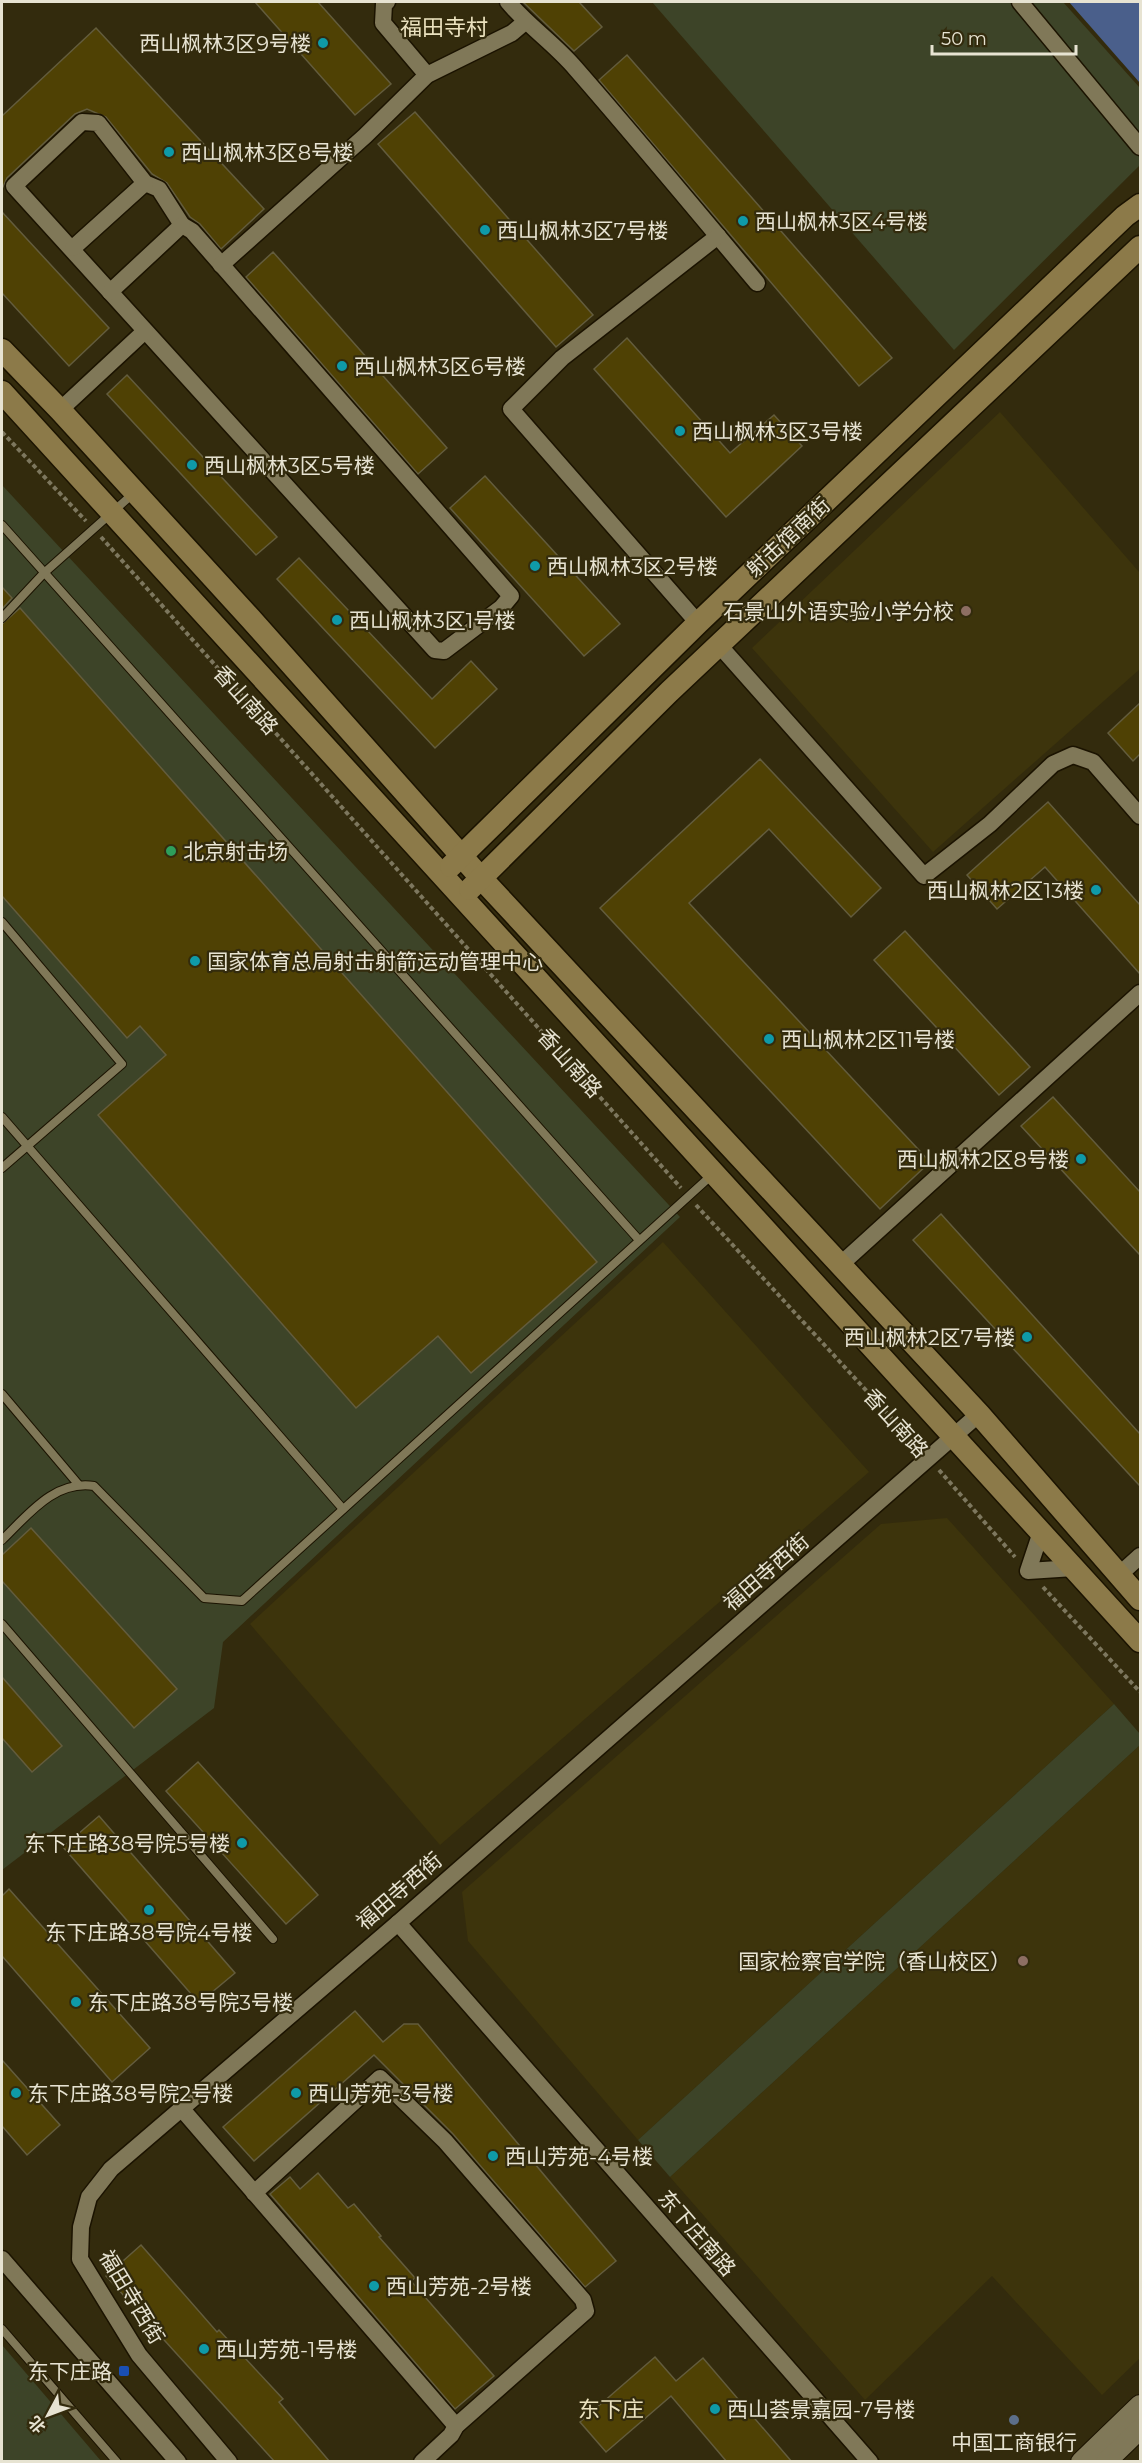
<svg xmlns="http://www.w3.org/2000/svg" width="1142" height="2463" viewBox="0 0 1142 2463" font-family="Montserrat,'Noto Sans SC',sans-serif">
  <rect width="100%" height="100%" fill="#332b0d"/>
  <!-- built -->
  <g fill="#3d340c">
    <polygon points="1000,412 1140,573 1140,669 933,852 752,648"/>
    <polygon points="663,1242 869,1472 440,1845 250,1624"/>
    <polygon points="947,1518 1114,1704 638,2140 468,1941 462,1892 881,1524"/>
    <polygon points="1140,1745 1140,2358 1102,2395 992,2276 865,2400 670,2177"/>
  </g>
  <!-- green -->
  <g fill="#3d4428">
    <polygon points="652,2 1063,2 1140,88 1140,165 954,350"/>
    <polygon points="2,485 680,1217 223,1642 214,1708 2,1870"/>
    <polygon points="1114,1704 1140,1734 1140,1745 670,2177 638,2140"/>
    <polygon points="2,2345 101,2461 2,2461"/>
  </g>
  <!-- water -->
  <polygon fill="#4a5f8b" points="1069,2 1140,2 1140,83"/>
  <!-- building -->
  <g fill="#4f4104" stroke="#635c3d" stroke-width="1.5">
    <polygon points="255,2 318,2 391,84 355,115"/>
    <polygon points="523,2 579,2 602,27 574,51"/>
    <polygon points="96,28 264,209 221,249 200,224 190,217 167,183 152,174 106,117 87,109 75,114 7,178 2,189 2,116"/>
    <polygon points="627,55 892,358 859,386 599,80"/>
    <polygon points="415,112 593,315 556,347 378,144"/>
    <polygon points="2,212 109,328 69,366 2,293"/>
    <polygon points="273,252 447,448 418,474 246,277"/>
    <polygon points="627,338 730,453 774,415 802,446 726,517 594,369"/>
    <polygon points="127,375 277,537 256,555 107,394"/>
    <polygon points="485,476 620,624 584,656 450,508"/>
    <polygon points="299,558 432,699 471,661 497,689 435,748 277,579"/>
    <polygon points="2,587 12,598 2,609"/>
    <polygon points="20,608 597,1262 471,1373 438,1336 356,1408 98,1115 166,1055 140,1026 127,1038 2,896 2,624"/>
    <polygon points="1140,703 1140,754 1133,761 1108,733"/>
    <polygon points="760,759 881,888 851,917 769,829 689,903 930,1162 880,1209 600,908"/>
    <polygon points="1048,802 1140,905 1140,974 1045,867 997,909 967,875"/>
    <polygon points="905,931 1030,1067 999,1095 874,960"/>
    <polygon points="1053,1097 1140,1192 1140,1255 1021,1126"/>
    <polygon points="941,1214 1140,1434 1140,1486 913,1240"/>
    <polygon points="31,1528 177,1689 134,1728 2,1581 2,1555"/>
    <polygon points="2,1677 62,1746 32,1772 2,1738"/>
    <polygon points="198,1762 318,1895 286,1924 166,1791"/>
    <polygon points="99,1816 235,1973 199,2003 63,1847"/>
    <polygon points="9,1889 150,2048 112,2082 2,1956 2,1896"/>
    <polygon points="355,2011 383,2042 404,2024 418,2024 616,2261 585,2287 453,2134 374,2055 254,2161 223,2127"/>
    <polygon points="2,2060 60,2125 27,2155 2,2126"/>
    <polygon points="318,2173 348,2208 354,2204 381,2236 379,2237 415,2278 411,2281 494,2376 455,2409 270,2194 290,2177 300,2189"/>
    <polygon points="141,2245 217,2332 219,2330 283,2399 279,2402 330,2462 275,2462 106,2276"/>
    <polygon points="655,2357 676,2381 703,2358 792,2462 727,2462 671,2396 606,2452 580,2422"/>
  </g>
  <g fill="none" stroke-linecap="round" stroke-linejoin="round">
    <defs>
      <g id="service">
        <polyline points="2,525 639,1240"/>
        <polyline points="2,618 44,573 135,492"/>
        <polyline points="2,922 122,1064 2,1168"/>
        <polyline points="2,1117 343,1509"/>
        <polyline points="2,1394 78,1484"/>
        <path d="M2 1540C28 1515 54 1480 94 1486L204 1598 242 1601 713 1174"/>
        <polyline points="2,1624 273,1939"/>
        <polyline points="2,2329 117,2462"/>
      </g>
      <g id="minor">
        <polyline points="387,2 384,4 383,23 427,75"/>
        <path d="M508 2C528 26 555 44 576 69 637 139 697 211 757 283"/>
        <polyline points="1020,2 1140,147"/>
        <polygon points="82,122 98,123 145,183 159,189 182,225 192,231 511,596 501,608 444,651 435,650 14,186"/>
        <polyline points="73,248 145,183"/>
        <polyline points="221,265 365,136 427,75 512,33 525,22"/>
        <polyline points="110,292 182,225"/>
        <polyline points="60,410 145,331"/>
        <polyline points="698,623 511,409 562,358 718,236"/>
        <polyline points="719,645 924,876 990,824 1053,764 1073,755 1093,762 1140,816"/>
        <polyline points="840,1265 1140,993"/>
        <polyline points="1041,1532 1028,1571 1074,1568"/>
        <polyline points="1119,1575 1140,1556"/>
        <polyline points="398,1923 870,2462"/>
        <polyline points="181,2108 456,2426"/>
        <polyline points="254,2193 380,2078 445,2141 583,2300 586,2311 456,2426 451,2435 422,2462"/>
        <polyline points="2,2259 178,2462"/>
        <polyline points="229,2462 139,2355 80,2259 81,2227 89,2197 111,2169 398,1923 979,1414"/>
      </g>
      <g id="tertiary">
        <polyline points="1081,2462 1140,2405"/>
        <polyline points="1106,2462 1140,2429"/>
      </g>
      <g id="secondary">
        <polyline points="2,350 60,410 250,618 481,878 979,1414 1140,1599"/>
        <polyline points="2,392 1140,1641"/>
        <polyline points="451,866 698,623 1125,216 1140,205"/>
        <polyline points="470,889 669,692 1140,247"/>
      </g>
    </defs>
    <!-- service casing -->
    <use href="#service" stroke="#1b1300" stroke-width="10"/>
    <!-- minor casing -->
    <use href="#minor" stroke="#1b1300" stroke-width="19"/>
    <!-- tertiary casing -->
    <use href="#tertiary" stroke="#1b1300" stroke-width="22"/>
    <!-- secondary casing -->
    <use href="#secondary" stroke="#1b1300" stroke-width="25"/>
    <!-- path -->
    <g stroke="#7d775e" stroke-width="4" stroke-dasharray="4.5 3" stroke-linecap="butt">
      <polyline points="2,432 86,521"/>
      <polyline points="101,537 681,1188"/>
      <polyline points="696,1205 918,1447"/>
      <polyline points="939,1470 1015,1557"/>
      <polyline points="1043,1587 1140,1692"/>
    </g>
    <!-- service -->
    <use href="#service" stroke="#807858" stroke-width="8"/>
    <!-- minor -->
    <use href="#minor" stroke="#807858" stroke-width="16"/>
    <!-- tertiary -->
    <use href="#tertiary" stroke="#807858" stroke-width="20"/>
    <!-- secondary -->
    <use href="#secondary" stroke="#8c7a49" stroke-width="22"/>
  </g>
  <!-- markers -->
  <g fill="#0f9aa8" stroke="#332b0d" stroke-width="2">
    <circle cx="323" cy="43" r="6"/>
    <circle cx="169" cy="152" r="6"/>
    <circle cx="743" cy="221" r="6"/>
    <circle cx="485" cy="230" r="6"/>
    <circle cx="342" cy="366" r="6"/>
    <circle cx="680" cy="431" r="6"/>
    <circle cx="192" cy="465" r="6"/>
    <circle cx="535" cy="566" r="6"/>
    <circle cx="337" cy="620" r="6"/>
    <circle cx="1096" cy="890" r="6"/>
    <circle cx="195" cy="961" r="6"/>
    <circle cx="769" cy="1039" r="6"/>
    <circle cx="1081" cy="1159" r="6"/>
    <circle cx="1027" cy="1337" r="6"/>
    <circle cx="242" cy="1843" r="6"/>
    <circle cx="149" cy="1910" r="6"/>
    <circle cx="76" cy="2002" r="6"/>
    <circle cx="16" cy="2093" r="6"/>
    <circle cx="296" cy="2093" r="6"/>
    <circle cx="493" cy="2156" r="6"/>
    <circle cx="374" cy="2286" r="6"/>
    <circle cx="204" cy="2349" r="6"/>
    <circle cx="715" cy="2409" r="6"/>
  </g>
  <g fill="#8d6e63" stroke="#332b0d" stroke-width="2">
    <circle cx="966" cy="611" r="6"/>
    <circle cx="1023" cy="1961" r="6"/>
  </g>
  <circle fill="#2e9e5b" stroke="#332b0d" stroke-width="2" cx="171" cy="851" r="6"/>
  <rect fill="#1a4fb4" stroke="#332b0d" stroke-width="2" x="118" y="2365" width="12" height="12" rx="3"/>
  <circle fill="#5c6f8a" stroke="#332b0d" stroke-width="2" cx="1014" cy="2420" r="6"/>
  <g text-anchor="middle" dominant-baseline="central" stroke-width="4.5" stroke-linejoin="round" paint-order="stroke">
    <!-- poi labels -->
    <g font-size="21" fill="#e7e3d2" stroke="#332b0d" text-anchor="start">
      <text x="311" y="43" text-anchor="end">西山枫林3区9号楼</text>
      <text x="181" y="152">西山枫林3区8号楼</text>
      <text x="755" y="221">西山枫林3区4号楼</text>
      <text x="497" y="230">西山枫林3区7号楼</text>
      <text x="354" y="366">西山枫林3区6号楼</text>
      <text x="692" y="431">西山枫林3区3号楼</text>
      <text x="204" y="465">西山枫林3区5号楼</text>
      <text x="547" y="566">西山枫林3区2号楼</text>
      <text x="954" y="611" text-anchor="end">石景山外语实验小学分校</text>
      <text x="349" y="620">西山枫林3区1号楼</text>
      <text x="183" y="851">北京射击场</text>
      <text x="1084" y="890" text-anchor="end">西山枫林2区13楼</text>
      <text x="207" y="961">国家体育总局射击射箭运动管理中心</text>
      <text x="781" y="1039">西山枫林2区11号楼</text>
      <text x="1069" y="1159" text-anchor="end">西山枫林2区8号楼</text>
      <text x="1015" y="1337" text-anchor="end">西山枫林2区7号楼</text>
      <text x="230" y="1843" text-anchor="end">东下庄路38号院5号楼</text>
      <text x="149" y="1932" text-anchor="middle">东下庄路38号院4号楼</text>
      <text x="1011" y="1961" text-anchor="end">国家检察官学院（香山校区）</text>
      <text x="88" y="2002">东下庄路38号院3号楼</text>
      <text x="28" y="2093">东下庄路38号院2号楼</text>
      <text x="308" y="2093">西山芳苑-3号楼</text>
      <text x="505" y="2156">西山芳苑-4号楼</text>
      <text x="386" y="2286">西山芳苑-2号楼</text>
      <text x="216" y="2349">西山芳苑-1号楼</text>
      <text x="112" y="2371" text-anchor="end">东下庄路</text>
      <text x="727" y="2409">西山荟景嘉园-7号楼</text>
      <text x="1014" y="2442" text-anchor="middle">中国工商银行</text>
    </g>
    <!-- street labels -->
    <g font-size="21" fill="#e7e3d2" stroke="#332b0d">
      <text transform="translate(788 537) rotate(-43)">射击馆南街</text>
      <text transform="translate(246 700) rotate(48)">香山南路</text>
      <text transform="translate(570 1063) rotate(48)">香山南路</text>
      <text transform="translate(896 1423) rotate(48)">香山南路</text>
      <text transform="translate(766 1572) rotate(-41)">福田寺西街</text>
      <text transform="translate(399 1891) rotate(-41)">福田寺西街</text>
      <text transform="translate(697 2233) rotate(49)">东下庄南路</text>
      <text transform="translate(132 2297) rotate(59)">福田寺西街</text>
    </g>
    <!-- neighbourhood labels -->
    <g font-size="22" fill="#ebe2bf" stroke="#332b0d">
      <text x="444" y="27">福田寺村</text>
      <text x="611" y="2409">东下庄</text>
    </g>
  </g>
  <!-- border -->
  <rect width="1142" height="2463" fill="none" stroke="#e7e3d2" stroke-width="6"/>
  <!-- north arrow -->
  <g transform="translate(48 2415) rotate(229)" stroke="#332b0d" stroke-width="4.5" paint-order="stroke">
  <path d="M0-4.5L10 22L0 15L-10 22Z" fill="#e7e3d2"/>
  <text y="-9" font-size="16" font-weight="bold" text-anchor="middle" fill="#e7e3d2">北</text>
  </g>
  <!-- scale -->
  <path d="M932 45v9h144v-9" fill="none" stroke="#e7e3d2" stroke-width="3"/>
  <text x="941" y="45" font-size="18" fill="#e7e3d2" stroke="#332b0d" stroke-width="4.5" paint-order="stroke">50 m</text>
</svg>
